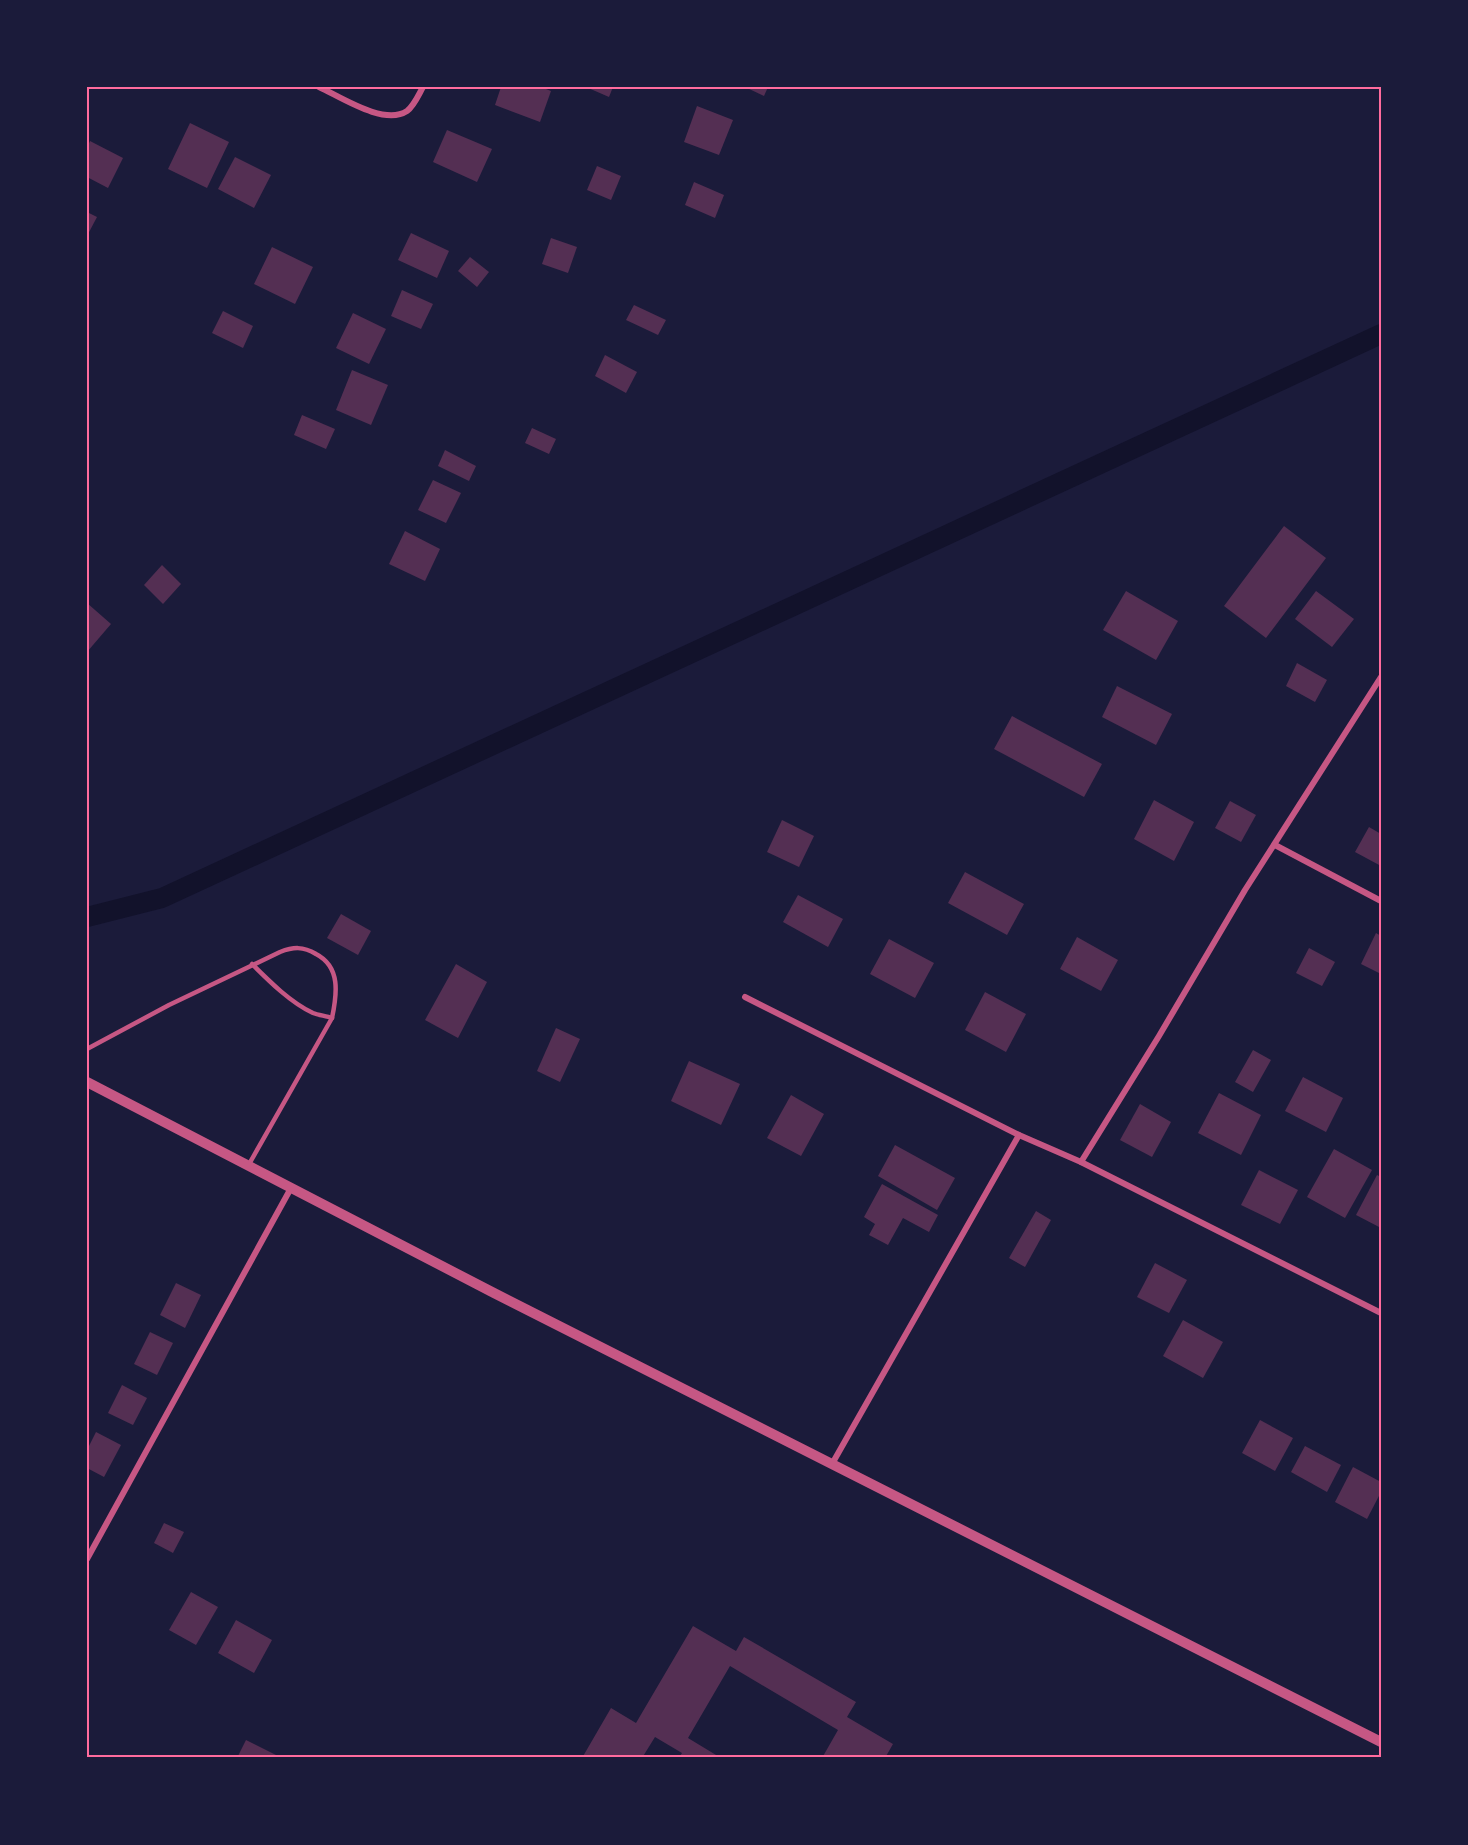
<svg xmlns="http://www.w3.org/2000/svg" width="1468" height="1845" viewBox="0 0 1468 1845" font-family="'DejaVu Sans',sans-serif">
  <rect width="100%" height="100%" fill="#1b1b3a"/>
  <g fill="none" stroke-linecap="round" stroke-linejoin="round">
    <!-- canal -->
    <polyline stroke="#12122b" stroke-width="20" points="87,917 162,898 1381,334"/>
  </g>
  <!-- building -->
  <g fill="#542f53">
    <polygon points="501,87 541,87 551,91 540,122 495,105"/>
    <polygon points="586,87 613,87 609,97"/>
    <polygon points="745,87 768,87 764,96"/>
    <polygon points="697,106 733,120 719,155 684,142"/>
    <polygon points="190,123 229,142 207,188 168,169"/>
    <polygon points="447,130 492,149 477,182 433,162"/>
    <polygon points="90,141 123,158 108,188 87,177 87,148"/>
    <polygon points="235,157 271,175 254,208 218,189"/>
    <polygon points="597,166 621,176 611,200 587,190"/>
    <polygon points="694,182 724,195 715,218 685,205"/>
    <polygon points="87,212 97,217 87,236"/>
    <polygon points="411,233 449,251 437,278 398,260"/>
    <polygon points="551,238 577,247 568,273 542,264"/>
    <polygon points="272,247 313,267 295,304 254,284"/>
    <polygon points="470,257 489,272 477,287 458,271"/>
    <polygon points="402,290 433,304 421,329 391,316"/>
    <polygon points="634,305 666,320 658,335 626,320"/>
    <polygon points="223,311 253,326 243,348 212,333"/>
    <polygon points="353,313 386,329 369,364 336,348"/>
    <polygon points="605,355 637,372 626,393 595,376"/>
    <polygon points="352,370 388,385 371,425 336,410"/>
    <polygon points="302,415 335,429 326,449 294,435"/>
    <polygon points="532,428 556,439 549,454 525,443"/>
    <polygon points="445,450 476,466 469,481 438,466"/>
    <polygon points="433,480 461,493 446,523 418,510"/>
    <polygon points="1284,526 1326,558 1266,638 1224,606"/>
    <polygon points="405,531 440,549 425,581 389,564"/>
    <polygon points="162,565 181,584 163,604 144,585"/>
    <polygon points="1126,591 1178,621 1156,660 1103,630"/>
    <polygon points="1316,591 1354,619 1332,647 1295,619"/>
    <polygon points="87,603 111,624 87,652"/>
    <polygon points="1297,663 1327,680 1315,702 1286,686"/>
    <polygon points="1117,686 1172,714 1156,745 1102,717"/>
    <polygon points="1012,716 1102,764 1084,797 994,749"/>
    <polygon points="1154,800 1194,822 1174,861 1134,839"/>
    <polygon points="1230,801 1256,815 1241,842 1215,828"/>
    <polygon points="782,820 814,836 799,867 767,852"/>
    <polygon points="1369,827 1381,834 1381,866 1355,852"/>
    <polygon points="965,872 1024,904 1007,935 948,903"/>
    <polygon points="798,895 843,919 828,947 783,922"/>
    <polygon points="341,914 371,931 358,955 327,938"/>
    <polygon points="1376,933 1381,936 1381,974 1361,964"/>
    <polygon points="1077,937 1118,960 1101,991 1060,969"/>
    <polygon points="889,939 934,963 915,998 870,974"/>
    <polygon points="1309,948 1335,962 1322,986 1296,973"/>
    <polygon points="456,964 487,982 458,1038 425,1020"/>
    <polygon points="985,992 1026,1014 1006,1052 965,1030"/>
    <polygon points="556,1028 580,1039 560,1082 537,1071"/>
    <polygon points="1253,1050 1271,1060 1253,1092 1235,1082"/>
    <polygon points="689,1061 740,1084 721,1125 671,1101"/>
    <polygon points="1303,1077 1343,1098 1326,1132 1285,1111"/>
    <polygon points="1219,1093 1261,1115 1241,1155 1198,1133"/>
    <polygon points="791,1095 824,1114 801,1156 767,1138"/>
    <polygon points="1140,1104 1171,1122 1152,1157 1120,1140"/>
    <polygon points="895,1145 955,1178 937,1210 878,1176"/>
    <polygon points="1334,1149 1372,1170 1345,1218 1307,1197"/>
    <polygon points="1259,1170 1298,1190 1280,1224 1241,1205"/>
    <polygon points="1377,1175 1381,1177 1381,1228 1356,1215"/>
    <polygon points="882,1184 938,1215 929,1232 903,1218 888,1245 869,1235 875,1224 864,1217"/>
    <polygon points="1036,1211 1051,1220 1025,1267 1009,1258"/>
    <polygon points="1155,1263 1187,1280 1169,1313 1137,1297"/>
    <polygon points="176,1283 201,1295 185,1328 160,1315"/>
    <polygon points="1183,1320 1223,1342 1203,1378 1163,1356"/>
    <polygon points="150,1332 173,1343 157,1375 134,1364"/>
    <polygon points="122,1385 147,1398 133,1425 108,1413"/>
    <polygon points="1260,1420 1293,1438 1275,1471 1242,1453"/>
    <polygon points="96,1432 121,1445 104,1477 87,1468 87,1450"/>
    <polygon points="1305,1446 1341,1465 1327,1492 1291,1472"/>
    <polygon points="1353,1467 1381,1482 1381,1492 1367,1519 1335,1502"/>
    <polygon points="164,1523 184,1532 173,1553 154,1543"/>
    <polygon points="191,1592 218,1607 196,1645 169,1630"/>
    <polygon points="236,1620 272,1640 254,1673 218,1653"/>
    <polygon points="693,1626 736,1651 744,1637 856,1702 847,1717 893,1744 885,1758 822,1758 838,1730 730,1666 688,1738 721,1758 679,1758 682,1753 655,1737 642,1758 582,1758 611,1708 636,1723"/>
    <polygon points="246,1740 282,1758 237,1758"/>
  </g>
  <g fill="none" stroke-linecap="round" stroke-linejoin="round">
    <!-- service -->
    <g stroke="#c65784" stroke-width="4.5">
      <path d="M252 964C269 981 291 1003 313 1013 318 1015 326 1016 332 1018"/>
      <path d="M87 1049 169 1005 280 952C293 947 303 946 316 954 341 967 337 994 332 1018L248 1166"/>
    </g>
    <!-- minor -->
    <g stroke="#c65784" stroke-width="6">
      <path d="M319 87C341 97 384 126 407 111 414 106 419 94 423 87"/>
      <polyline points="1275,845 1381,901"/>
      <polyline points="745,997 1019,1135 1081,1162 1381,1313"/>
      <polyline points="1081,1162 1159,1036 1245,890 1381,677"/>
      <polyline points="832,1464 1019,1135"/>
      <polyline points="87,1559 291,1188"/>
    </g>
    <!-- tertiary -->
    <polyline stroke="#c65784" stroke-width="10" points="87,1082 494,1293 1381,1742"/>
  </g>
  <!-- border -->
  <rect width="1468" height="1845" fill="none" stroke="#1b1b3a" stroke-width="177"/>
  <rect x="88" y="88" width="1292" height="1668" fill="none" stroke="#ff6b9d" stroke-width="2"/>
</svg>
